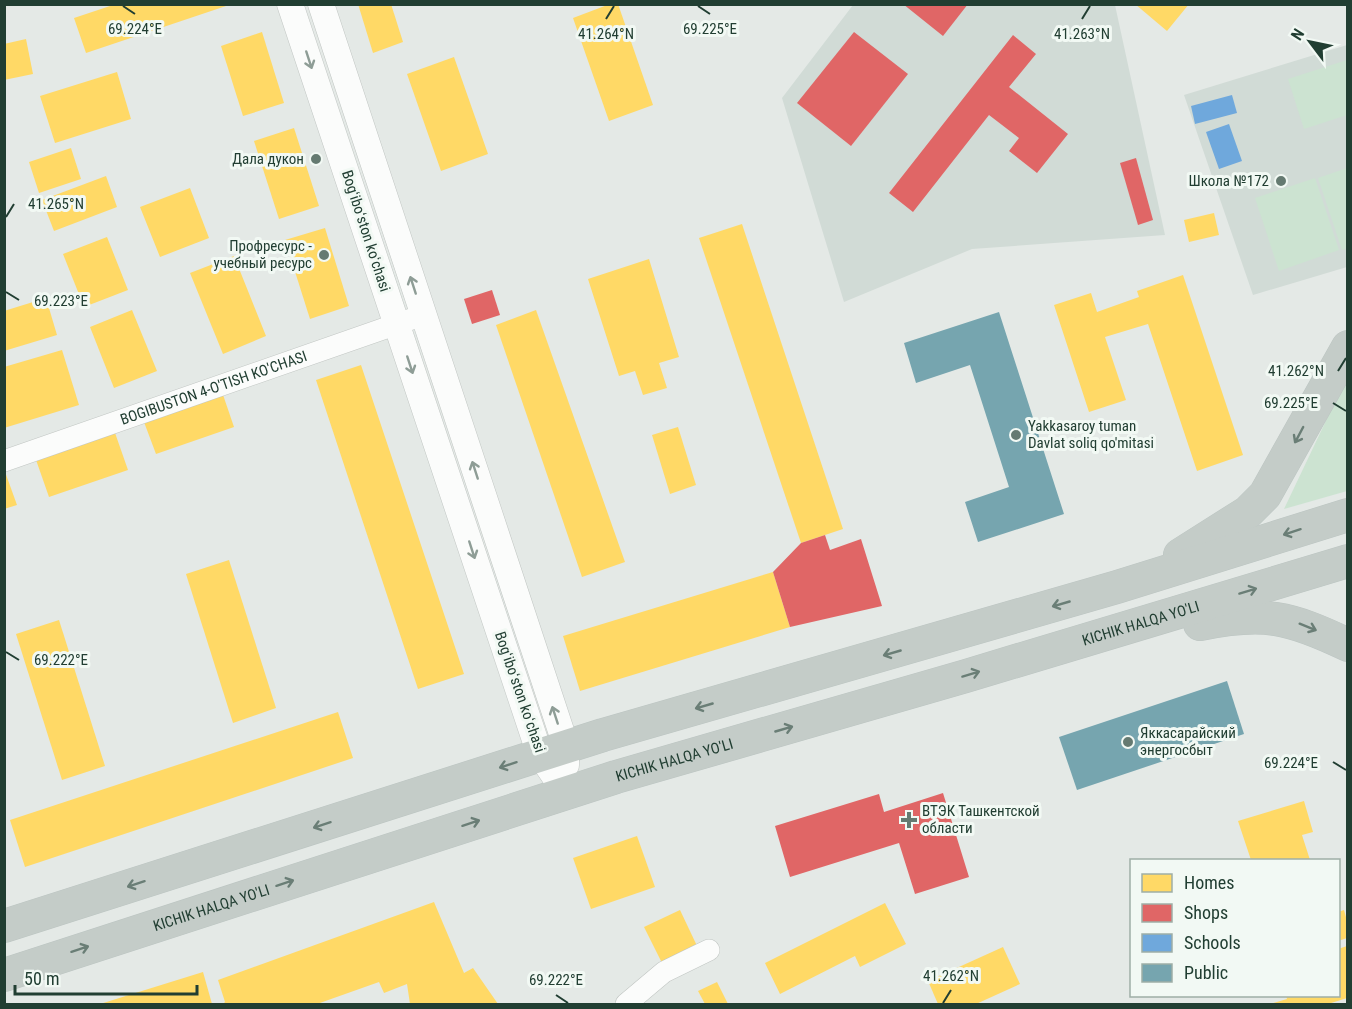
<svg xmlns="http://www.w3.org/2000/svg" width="1352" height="1009" viewBox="0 0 1352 1009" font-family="'Roboto Condensed',sans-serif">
  <rect width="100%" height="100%" fill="#e4e9e6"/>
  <!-- built -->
  <g fill="#d1dbd6">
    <polygon points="853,5 1115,5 1165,235 972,249 844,302 782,98"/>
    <polygon points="1347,45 1347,267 1253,295 1184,95"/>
  </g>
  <!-- green -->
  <g fill="#cce3d1">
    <polygon points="1347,60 1347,115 1304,129 1288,79"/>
    <polygon points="1347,168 1347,248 1342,250 1318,178"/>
    <polygon points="1315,178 1339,250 1279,271 1255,198"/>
    <polygon points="1347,376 1347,491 1284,509 1343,385"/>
  </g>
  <!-- homes -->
  <g fill="#ffd966">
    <polygon points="116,4 229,4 229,5 86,53 74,18"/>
    <polygon points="358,4 391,4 403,42 373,53"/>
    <polygon points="610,4 618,4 653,105 609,121 573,18"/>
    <polygon points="1135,4 1189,4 1167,31"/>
    <polygon points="262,32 284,103 243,116 221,46"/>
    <polygon points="26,39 33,74 4,80 4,44"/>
    <polygon points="454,57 488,154 441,171 407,74"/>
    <polygon points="117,72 131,119 55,143 40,96"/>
    <polygon points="294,128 319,206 279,219 254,141"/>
    <polygon points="71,148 81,179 39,193 29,162"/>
    <polygon points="106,176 117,207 54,231 42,200"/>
    <polygon points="190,188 209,238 160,257 140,207"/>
    <polygon points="1214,213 1219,235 1189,242 1184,220"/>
    <polygon points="742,224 843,529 801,543 699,238"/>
    <polygon points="325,228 349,306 310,319 285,240"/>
    <polygon points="107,237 128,290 84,307 63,254"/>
    <polygon points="234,256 266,336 223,354 190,273"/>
    <polygon points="649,259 679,357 659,363 667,388 643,395 635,371 619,376 588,279"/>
    <polygon points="1183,275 1243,455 1197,471 1148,324 1105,337 1126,400 1089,412 1054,305 1091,293 1097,312 1139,297 1137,291"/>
    <polygon points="46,298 57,335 4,351 4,311"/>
    <polygon points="132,310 157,371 114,388 90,327"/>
    <polygon points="536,310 625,562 582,577 496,325"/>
    <polygon points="62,350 79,405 4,428 4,367"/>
    <polygon points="361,365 464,674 418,689 316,380"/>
    <polygon points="220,386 234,427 156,454 141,414"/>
    <polygon points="678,427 696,485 670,494 652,435"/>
    <polygon points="114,430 128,470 49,497 35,457"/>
    <polygon points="4,469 17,505 4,509"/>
    <polygon points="229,560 276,708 233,723 186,574"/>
    <polygon points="773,572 790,627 580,691 563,636"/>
    <polygon points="59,620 105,766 62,780 16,634"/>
    <polygon points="338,712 353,758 25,867 10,820"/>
    <polygon points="1304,801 1313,832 1302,835 1310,860 1251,860 1238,821"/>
    <polygon points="637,836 655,887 591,909 573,858"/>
    <polygon points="434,902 464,973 473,968 498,1004 410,1004 407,984 384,993 379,982 317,1004 223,1004 225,1002 218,980"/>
    <polygon points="885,903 906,944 860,967 855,956 780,994 765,963"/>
    <polygon points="680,910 698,948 663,965 644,927"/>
    <polygon points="1344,910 1347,921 1347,938 1338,941 1338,912"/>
    <polygon points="1347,946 1347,998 1328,1004 1270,1004 1287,999 1286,996 1338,996 1338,949"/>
    <polygon points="1003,947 1020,984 976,1004 938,1004 928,981"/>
    <polygon points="203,972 212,1004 100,1004"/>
    <polygon points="717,982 728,1004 705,1004 698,991"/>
  </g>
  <!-- shops -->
  <g fill="#e06666">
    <polygon points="903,4 968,4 943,36"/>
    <polygon points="854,32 908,74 851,146 797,103"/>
    <polygon points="1013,35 1036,54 1009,87 1068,134 1037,173 1009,151 1019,138 989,115 913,212 889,193"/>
    <polygon points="1136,158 1153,220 1138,225 1120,163"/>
    <polygon points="492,290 500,315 472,324 464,299"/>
    <polygon points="825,535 830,550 861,539 882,606 790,627 773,572 801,543"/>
    <polygon points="943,793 969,877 915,894 899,843 790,877 775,826 879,794 884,812"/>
  </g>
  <!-- schools -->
  <g fill="#6fa8dc">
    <polygon points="1232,95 1237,113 1195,124 1191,106"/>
    <polygon points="1229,124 1242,161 1219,169 1206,132"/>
  </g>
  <!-- public -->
  <g fill="#76a5af">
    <polygon points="999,312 1064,514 978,542 965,502 1009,487 970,365 916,383 904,343"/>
    <polygon points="1227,681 1244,734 1077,790 1059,737"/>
  </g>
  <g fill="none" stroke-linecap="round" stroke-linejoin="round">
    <defs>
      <g id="minor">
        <path id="s1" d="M4 461 423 315"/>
        <polyline points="626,1004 664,972 709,950"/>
      </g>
      <g id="tertiary">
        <polyline points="290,4 540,755 566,793"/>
        <polyline points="321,4 566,746 566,765"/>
      </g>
      <g id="trunk">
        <polyline points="1180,555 1248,512 1265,495 1348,347"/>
        <path d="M1200 624C1264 611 1290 617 1348 645"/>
        <polyline points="4,926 603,735 1117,587 1348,515"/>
        <path id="s2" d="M4 975 616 777 966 676 1348 561"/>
      </g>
    </defs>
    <!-- minor casing -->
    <use href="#minor" stroke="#c1c6c3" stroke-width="22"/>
    <!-- tertiary casing -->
    <use href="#tertiary" stroke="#c1c6c3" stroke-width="27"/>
    <!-- trunk casing -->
    <use href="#trunk" stroke="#bcc5c2" stroke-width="34"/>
    <!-- minor -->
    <use href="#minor" stroke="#fbfcfb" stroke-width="21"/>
    <!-- tertiary -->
    <use href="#tertiary" stroke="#fbfcfb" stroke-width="26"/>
    <!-- trunk -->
    <use href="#trunk" stroke="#c4ccc8" stroke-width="33"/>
  </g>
  <!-- one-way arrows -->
  <defs><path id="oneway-shaft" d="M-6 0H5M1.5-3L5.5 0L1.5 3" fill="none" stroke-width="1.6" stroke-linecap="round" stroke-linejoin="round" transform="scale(1.5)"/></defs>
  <g stroke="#8e9d96">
    <use href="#oneway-shaft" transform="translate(309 60) rotate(72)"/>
    <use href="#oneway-shaft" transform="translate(413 285) rotate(-108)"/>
    <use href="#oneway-shaft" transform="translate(410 365) rotate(72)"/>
    <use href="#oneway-shaft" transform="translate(475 470) rotate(-108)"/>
    <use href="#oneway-shaft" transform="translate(472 550) rotate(72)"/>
    <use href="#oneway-shaft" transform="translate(555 715) rotate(-108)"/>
  </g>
  <g stroke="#6a7e76">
    <use href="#oneway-shaft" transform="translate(1299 435) rotate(118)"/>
    <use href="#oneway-shaft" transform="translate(1292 532) rotate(162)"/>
    <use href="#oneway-shaft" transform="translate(1248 591) rotate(-17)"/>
    <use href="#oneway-shaft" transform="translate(1061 604) rotate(164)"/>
    <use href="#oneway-shaft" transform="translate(1308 627) rotate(22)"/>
    <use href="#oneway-shaft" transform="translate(892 653) rotate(164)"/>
    <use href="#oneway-shaft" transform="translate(971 674) rotate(-17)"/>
    <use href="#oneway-shaft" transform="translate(704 706) rotate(164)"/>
    <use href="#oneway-shaft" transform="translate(784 729) rotate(-16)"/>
    <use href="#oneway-shaft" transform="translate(508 765) rotate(162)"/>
    <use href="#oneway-shaft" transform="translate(471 823) rotate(-18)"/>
    <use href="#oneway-shaft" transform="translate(322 825) rotate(162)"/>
    <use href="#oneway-shaft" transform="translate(285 883) rotate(-18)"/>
    <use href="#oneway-shaft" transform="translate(136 884) rotate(162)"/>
    <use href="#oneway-shaft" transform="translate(80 949) rotate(-18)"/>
  </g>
  <!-- ticks -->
  <path fill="none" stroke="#213e32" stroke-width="2" d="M123 6 135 14M698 6 710 14M606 19 614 6M1082 19 1090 6M6 217 14 204M6 292 19 300M1338 371 1346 358M1333 403 1346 411M6 652 19 660M1333 762 1346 770M556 995 568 1003M943 1003 951 990"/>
  <!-- markers -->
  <g fill="#657a71" stroke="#f2f9f4" stroke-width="2">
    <circle cx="316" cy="159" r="6"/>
    <circle cx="1281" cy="181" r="6"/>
    <circle cx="324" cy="255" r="6"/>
    <circle cx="1016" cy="435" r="6"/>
    <circle cx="1128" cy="742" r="6"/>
    <path d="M906 811h6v6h6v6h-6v6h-6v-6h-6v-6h6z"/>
  </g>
  <g text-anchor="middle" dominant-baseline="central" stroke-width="6" stroke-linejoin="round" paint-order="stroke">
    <!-- poi labels -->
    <g font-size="15" fill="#213e32" stroke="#f2f9f4" text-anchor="end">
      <text x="304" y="159">Дала дукон</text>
      <text x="1269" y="181">Школа №172</text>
      <text x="312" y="246">Профресурс -<tspan x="312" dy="17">учебный ресурс</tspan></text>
      <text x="1028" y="426" text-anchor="start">Yakkasaroy tuman<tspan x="1028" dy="17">Davlat soliq qo'mitasi</tspan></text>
      <text x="1140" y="733" text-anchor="start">Яккасарайский<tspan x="1140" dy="17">энергосбыт</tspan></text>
      <text x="922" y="811" text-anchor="start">ВТЭК Ташкентской<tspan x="922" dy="17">области</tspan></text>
    </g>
    <!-- street labels -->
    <g font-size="15" fill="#213e32" stroke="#f2f9f4">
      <text transform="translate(366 231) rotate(72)">Bogʻiboʻston koʻchasi</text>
      <text stroke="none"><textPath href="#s1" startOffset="222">BOGIBUSTON 4-O'TISH KO'CHASI</textPath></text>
      <text stroke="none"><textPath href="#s2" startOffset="1190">KICHIK HALQA YO'LI</textPath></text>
      <text transform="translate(520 692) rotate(71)">Bogʻiboʻston koʻchasi</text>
      <text stroke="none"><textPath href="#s2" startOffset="704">KICHIK HALQA YO'LI</textPath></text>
      <text stroke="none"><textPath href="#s2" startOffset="218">KICHIK HALQA YO'LI</textPath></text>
    </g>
  </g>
  <g font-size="15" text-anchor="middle" fill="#213e32" stroke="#f2f9f4" stroke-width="6" stroke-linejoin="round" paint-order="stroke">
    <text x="135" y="34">69.224°E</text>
    <text x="710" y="34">69.225°E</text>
    <text x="606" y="39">41.264°N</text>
    <text x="1082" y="39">41.263°N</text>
    <text x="56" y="209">41.265°N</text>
    <text x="61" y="306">69.223°E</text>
    <text x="1296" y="376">41.262°N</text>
    <text x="1291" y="408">69.225°E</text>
    <text x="61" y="665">69.222°E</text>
    <text x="1291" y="768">69.224°E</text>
    <text x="951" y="981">41.262°N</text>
    <text x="556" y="985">69.222°E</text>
  </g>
  <!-- border -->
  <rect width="1352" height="1009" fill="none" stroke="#213e32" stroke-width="12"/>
  <!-- legend -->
  <rect x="1130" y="859" width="210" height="138" fill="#f2f9f4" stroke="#9eaea6" stroke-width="1.5"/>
  <rect x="1142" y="874" width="30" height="18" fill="#ffd966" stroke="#9eaea6" stroke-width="1.5"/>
  <text x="1184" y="889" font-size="18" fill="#213e32">Homes</text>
  <rect x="1142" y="904" width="30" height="18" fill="#e06666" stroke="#9eaea6" stroke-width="1.5"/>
  <text x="1184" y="919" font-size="18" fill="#213e32">Shops</text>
  <rect x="1142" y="934" width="30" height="18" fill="#6fa8dc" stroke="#9eaea6" stroke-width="1.5"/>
  <text x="1184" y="949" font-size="18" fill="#213e32">Schools</text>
  <rect x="1142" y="964" width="30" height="18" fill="#76a5af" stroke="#9eaea6" stroke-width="1.5"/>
  <text x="1184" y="979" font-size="18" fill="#213e32">Public</text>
  <!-- north arrow -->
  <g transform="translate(1310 42) rotate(302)" stroke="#f2f9f4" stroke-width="4.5" paint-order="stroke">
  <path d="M0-4.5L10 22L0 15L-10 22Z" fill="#213e32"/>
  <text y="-9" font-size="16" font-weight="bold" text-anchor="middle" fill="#213e32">N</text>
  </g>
  <!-- scale -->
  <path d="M15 985v9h182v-9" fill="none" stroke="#213e32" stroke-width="3"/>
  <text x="24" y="985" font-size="18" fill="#213e32" stroke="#f2f9f4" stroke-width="4.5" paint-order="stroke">50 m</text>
</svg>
